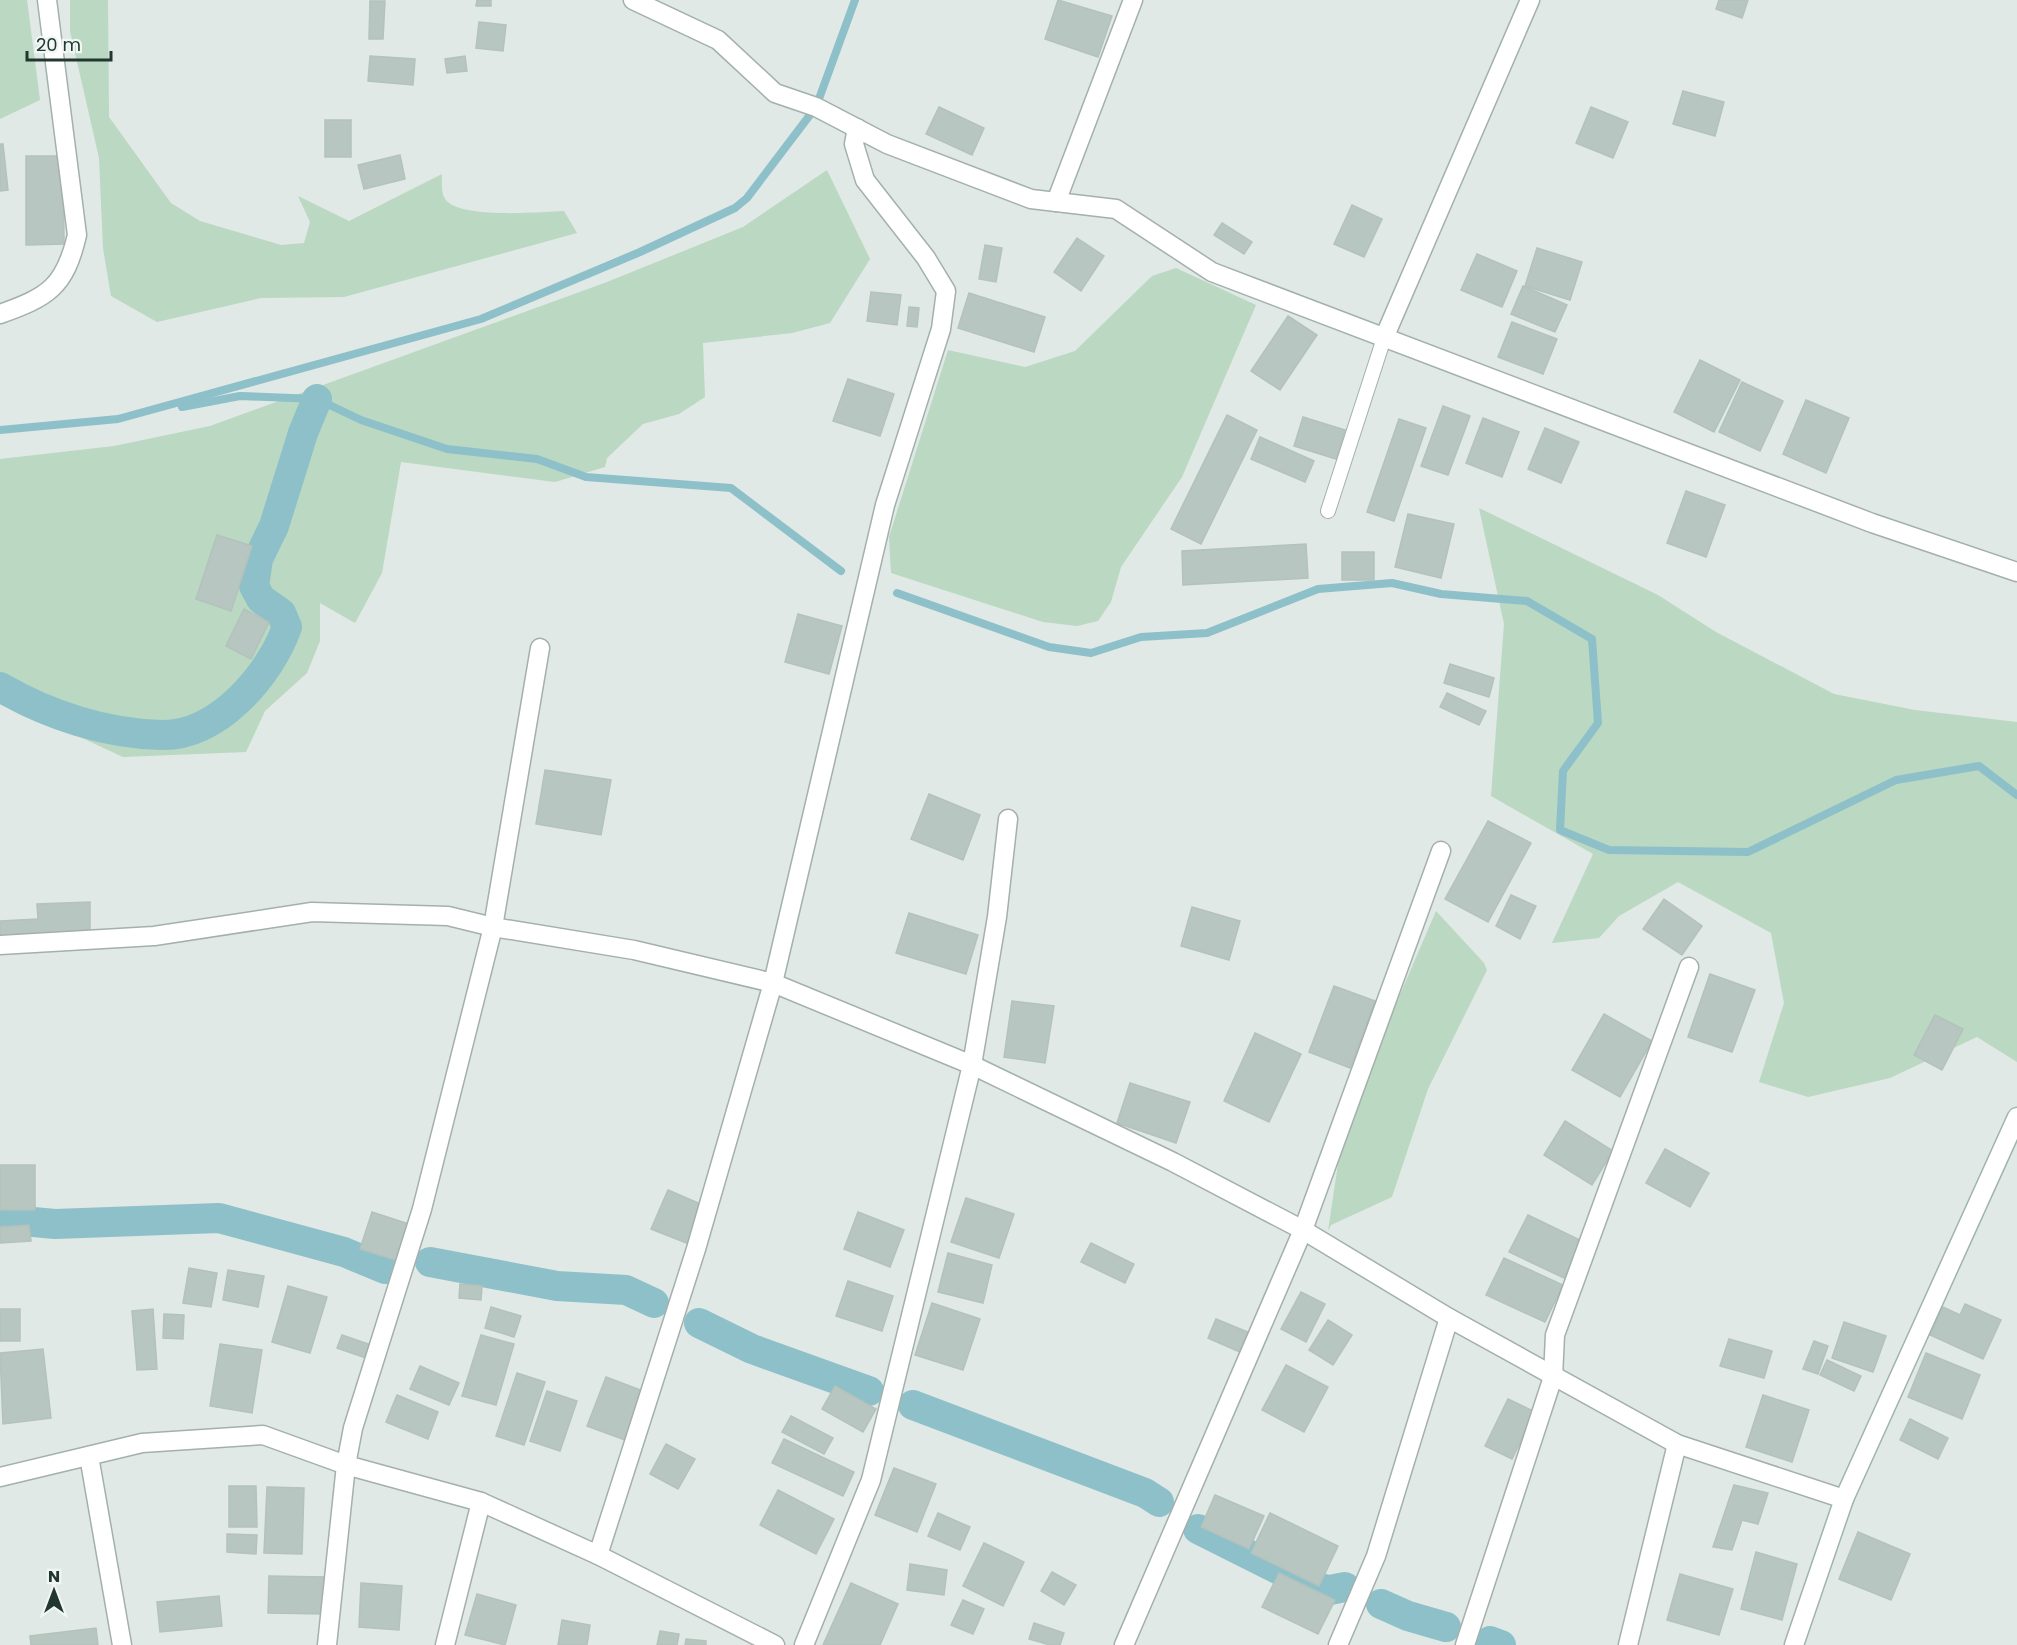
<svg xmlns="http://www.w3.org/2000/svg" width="2017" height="1645" viewBox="0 0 2017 1645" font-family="Poppins,sans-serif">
  <rect width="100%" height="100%" fill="#e0e9e5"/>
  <!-- green -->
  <g fill="#bad8c2">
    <polygon points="0,0 27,0 40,100 0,119"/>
    <path d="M70 0H108L109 117 171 203 200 221 281 245 304 243 310 222 298 196 349 221 442 174C442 181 441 191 444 197 453 220 542 212 564 211L577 233 344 297 261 298 157 322 111 296 103 248 99 158 70 31Z"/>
    <polygon points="827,170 870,259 830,323 792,333 703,343 705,397 679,414 643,424 607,458 605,467 555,482 401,462 382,573 355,623 320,603 320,641 307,673 265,711 246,752 123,757 0,700 0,459 114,446 210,426 607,282 743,227"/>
    <polygon points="1176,268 1256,305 1182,477 1121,567 1111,602 1098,621 1077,626 1043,622 891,573 889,537 948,350 1025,367 1075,351 1152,276"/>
    <polygon points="1479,508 1658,595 1716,632 1834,694 1915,710 2017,722 2017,1062 1977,1037 1890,1078 1808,1097 1759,1082 1784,1003 1771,933 1678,882 1619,916 1599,938 1552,943 1593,854 1491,796 1504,624"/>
    <polygon points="1436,911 1484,963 1487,970 1428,1089 1392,1197 1331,1225 1328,1231 1338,1164 1369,1067"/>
  </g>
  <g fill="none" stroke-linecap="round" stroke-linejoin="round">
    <!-- stream -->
    <g stroke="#8dc0c9" stroke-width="8">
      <polyline points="182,407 240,396 317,399 361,420 447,449 537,459 586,477 731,488 841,571"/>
      <polyline points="0,430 118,419 481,319 640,252 735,208 747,198 816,107 855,0"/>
      <polyline points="897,593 1049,647 1091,653 1141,637 1207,633 1318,589 1392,583 1441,594 1527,601 1592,639 1598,723 1563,771 1560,830 1609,850 1748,852 1896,780 1979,766 2017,795"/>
    </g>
    <!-- canal -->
    <g stroke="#8dc0c9" stroke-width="30">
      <path d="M0 687C48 715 106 734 162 735 218 736 270 675 287 627L281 613 261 599 254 586 258 559 274 526 303 433 317 399"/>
      <polyline points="0,1219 55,1224 219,1218 344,1252 385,1269"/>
      <polyline points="430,1262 557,1286 626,1290 654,1303"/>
      <polyline points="699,1323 752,1349 869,1391"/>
      <polyline points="913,1405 1145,1493 1159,1502"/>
      <polyline points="1198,1529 1313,1587 1330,1590 1345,1587"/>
      <polyline points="1381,1604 1408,1616 1446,1627"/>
      <polyline points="1490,1641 1501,1645"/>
    </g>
  </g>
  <!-- building -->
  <g fill="#b8c6c1" stroke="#b3c2bb" stroke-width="1.5">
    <polygon points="477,0 491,0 491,6 476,6"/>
    <polygon points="1058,0 1112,16 1098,57 1045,39"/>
    <polygon points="1719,0 1748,0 1742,18 1716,9"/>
    <polygon points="370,1 385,1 383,39 369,39"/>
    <polygon points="479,22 506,25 503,51 476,48"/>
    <polygon points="370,56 415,59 413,85 368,81"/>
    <polygon points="465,56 467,71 447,73 445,59"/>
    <polygon points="1683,91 1724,102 1715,136 1673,124"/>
    <polygon points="939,107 984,128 972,155 926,134"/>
    <polygon points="1591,107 1628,122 1613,158 1576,143"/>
    <rect x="325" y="120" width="26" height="37"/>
    <polygon points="0,144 3,144 8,190 0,191"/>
    <polygon points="400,155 405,179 364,189 358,165"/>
    <polygon points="26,156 63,156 64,244 26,245"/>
    <polygon points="1352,205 1382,219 1364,257 1334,244"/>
    <polygon points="1222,223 1252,242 1244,254 1214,235"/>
    <polygon points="1077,238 1104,256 1081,291 1054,272"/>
    <polygon points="985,245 1002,248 996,282 979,279"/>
    <polygon points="1537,248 1582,262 1570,300 1525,286"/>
    <polygon points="1477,254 1517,271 1502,307 1461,290"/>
    <polygon points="1523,286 1567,305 1555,332 1511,314"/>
    <polygon points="871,292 901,295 897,325 867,321"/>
    <polygon points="969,293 1045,317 1034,352 958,328"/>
    <polygon points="909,307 919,308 917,327 907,326"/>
    <polygon points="1288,316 1317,335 1280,390 1251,371"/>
    <polygon points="1512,322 1557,339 1543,374 1498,357"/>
    <polygon points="1700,360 1740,380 1714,432 1674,412"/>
    <polygon points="848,379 894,394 880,436 833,421"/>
    <polygon points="1742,382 1783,401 1760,451 1719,432"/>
    <polygon points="1806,400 1849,418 1826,473 1783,454"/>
    <polygon points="1443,406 1470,416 1448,475 1421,466"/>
    <polygon points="1227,415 1257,430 1201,544 1171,529"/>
    <polygon points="1303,417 1345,430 1336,459 1294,446"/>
    <polygon points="1483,418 1519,432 1502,477 1466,463"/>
    <polygon points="1399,419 1426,428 1394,521 1367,512"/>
    <polygon points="1545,428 1579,442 1561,483 1528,469"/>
    <polygon points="1260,437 1314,461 1305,482 1251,459"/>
    <polygon points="1686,491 1725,505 1706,557 1667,543"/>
    <polygon points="1408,514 1454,524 1441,578 1395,567"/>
    <polygon points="217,535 252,546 231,611 196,599"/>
    <polygon points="1306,544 1308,578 1183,585 1182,551"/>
    <rect x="1342" y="552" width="32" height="28"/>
    <polygon points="244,609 269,622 251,659 226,646"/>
    <polygon points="798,614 842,626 829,674 785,662"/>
    <polygon points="1450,664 1494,678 1489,697 1444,683"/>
    <polygon points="1447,693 1486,711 1479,725 1440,707"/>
    <polygon points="545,770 611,780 601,835 536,824"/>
    <polygon points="929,794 980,815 963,860 911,839"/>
    <polygon points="1488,821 1531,843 1488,922 1445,899"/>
    <polygon points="1511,895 1536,906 1520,939 1496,926"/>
    <polygon points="1664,899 1702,926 1682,955 1643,929"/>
    <polygon points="90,902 90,936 0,938 0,921 38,919 37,904"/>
    <polygon points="1192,907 1240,921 1229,960 1181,946"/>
    <polygon points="909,913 978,935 966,974 896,953"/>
    <polygon points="1710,974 1755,990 1732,1052 1688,1037"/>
    <polygon points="1334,986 1375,1001 1350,1068 1309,1052"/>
    <polygon points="1012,1001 1054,1006 1045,1063 1004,1057"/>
    <polygon points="1604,1014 1652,1041 1620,1097 1572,1070"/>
    <polygon points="1935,1015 1963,1029 1942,1070 1914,1055"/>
    <polygon points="1255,1033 1301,1054 1269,1122 1224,1101"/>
    <polygon points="1130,1083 1190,1102 1176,1143 1117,1123"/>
    <polygon points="1565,1121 1613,1151 1592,1185 1544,1155"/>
    <polygon points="1665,1149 1709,1173 1690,1207 1646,1183"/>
    <rect x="0" y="1165" width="35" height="45"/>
    <polygon points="668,1190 705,1206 689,1244 651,1229"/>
    <polygon points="966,1198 1014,1214 999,1258 951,1242"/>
    <polygon points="372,1212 412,1225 399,1261 360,1249"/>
    <polygon points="858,1212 904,1230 890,1267 844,1249"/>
    <polygon points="1528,1215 1582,1241 1564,1278 1509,1252"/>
    <polygon points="29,1225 31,1241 0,1243 0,1227"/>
    <polygon points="1091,1243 1134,1264 1125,1283 1081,1262"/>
    <polygon points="948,1253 992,1265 983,1303 938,1292"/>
    <polygon points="1504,1258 1563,1285 1545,1322 1486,1295"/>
    <polygon points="189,1268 217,1273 211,1307 183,1303"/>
    <polygon points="228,1270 264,1276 258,1307 223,1300"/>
    <polygon points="848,1281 893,1296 882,1331 836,1316"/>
    <polygon points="460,1284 482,1286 481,1300 459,1298"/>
    <polygon points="288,1286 327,1297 310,1353 272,1342"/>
    <polygon points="1301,1292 1325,1304 1306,1342 1281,1329"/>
    <polygon points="932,1303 980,1319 963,1370 915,1355"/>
    <polygon points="1965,1304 2001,1320 1983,1359 1930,1335 1943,1307 1960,1315"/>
    <polygon points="491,1307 521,1316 514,1337 485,1328"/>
    <rect x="0" y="1309" width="20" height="32"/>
    <polygon points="153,1309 157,1369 137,1370 132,1311"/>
    <polygon points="164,1314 184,1315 183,1339 163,1338"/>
    <polygon points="1216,1319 1250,1333 1242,1353 1208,1338"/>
    <polygon points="1328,1320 1352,1335 1333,1365 1309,1350"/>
    <polygon points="1844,1322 1886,1336 1873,1372 1832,1358"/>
    <polygon points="342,1335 371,1345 366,1358 337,1348"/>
    <polygon points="481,1335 514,1344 496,1405 462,1396"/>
    <polygon points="1729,1339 1772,1351 1764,1378 1720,1366"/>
    <polygon points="1814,1341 1828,1346 1818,1374 1803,1369"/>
    <polygon points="220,1344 262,1350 252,1413 210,1406"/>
    <polygon points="43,1349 51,1418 3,1424 0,1353"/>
    <polygon points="1926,1353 1980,1375 1962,1419 1908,1397"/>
    <polygon points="1827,1360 1861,1376 1854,1391 1820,1375"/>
    <polygon points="1286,1365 1328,1387 1304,1432 1262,1410"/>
    <polygon points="420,1366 459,1383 449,1405 410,1389"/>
    <polygon points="517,1373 545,1382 524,1445 496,1436"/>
    <polygon points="606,1377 643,1391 625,1440 587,1426"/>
    <polygon points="835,1386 876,1409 863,1432 822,1409"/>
    <polygon points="547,1391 577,1401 560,1451 530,1441"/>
    <polygon points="397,1395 438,1412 428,1439 386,1422"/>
    <polygon points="1763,1395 1809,1410 1792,1462 1746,1447"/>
    <polygon points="1508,1399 1535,1412 1512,1459 1485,1446"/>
    <polygon points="791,1416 833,1438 824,1454 782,1432"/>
    <polygon points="1910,1419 1948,1438 1938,1459 1900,1440"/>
    <polygon points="784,1439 854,1472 843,1496 772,1463"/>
    <polygon points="666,1444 695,1459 678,1489 650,1474"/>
    <polygon points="894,1468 936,1484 917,1532 875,1515"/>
    <polygon points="1734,1485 1768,1493 1758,1524 1742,1520 1732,1550 1713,1547"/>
    <polygon points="229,1486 256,1486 257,1527 229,1527"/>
    <polygon points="267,1487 304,1488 302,1554 264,1553"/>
    <polygon points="778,1490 834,1519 816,1554 760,1525"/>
    <polygon points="1215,1495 1264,1516 1249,1549 1201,1527"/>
    <polygon points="938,1513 970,1527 960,1550 928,1536"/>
    <polygon points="1270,1513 1338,1546 1319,1586 1251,1553"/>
    <polygon points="1858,1532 1910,1554 1891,1600 1839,1579"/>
    <polygon points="227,1534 257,1535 256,1554 227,1552"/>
    <polygon points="984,1543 1024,1562 1003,1606 963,1586"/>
    <polygon points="1756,1552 1797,1564 1782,1620 1741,1609"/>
    <polygon points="910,1564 947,1570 944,1595 907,1590"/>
    <polygon points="1052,1572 1076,1585 1064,1605 1041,1591"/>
    <polygon points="1279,1573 1335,1600 1318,1634 1262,1607"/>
    <polygon points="1680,1574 1733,1589 1719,1635 1667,1620"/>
    <polygon points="269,1576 325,1577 325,1614 268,1613"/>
    <polygon points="361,1583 402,1586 399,1630 359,1627"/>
    <polygon points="851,1583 898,1604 880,1645 823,1645"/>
    <polygon points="477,1594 516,1605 505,1645 465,1635"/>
    <polygon points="219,1596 222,1626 160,1632 157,1602"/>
    <polygon points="963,1600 984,1609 973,1634 951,1625"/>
    <polygon points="562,1620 590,1625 587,1645 558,1645"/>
    <polygon points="1034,1623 1064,1633 1060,1645 1050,1645 1029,1639"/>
    <polygon points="96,1628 98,1645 31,1645 30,1636"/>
    <polygon points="660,1631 679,1634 677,1645 657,1645"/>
    <polygon points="686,1639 706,1641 706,1645 685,1645"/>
  </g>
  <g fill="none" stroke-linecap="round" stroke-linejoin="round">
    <defs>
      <polyline id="lane" points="1328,511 1384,338"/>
      <g id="street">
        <polyline points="633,0 718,40 775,93 816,107 887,144 1031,199 1116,209 1212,272 1872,523 2017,572"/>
        <polyline points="1056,202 1133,0"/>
        <path d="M0 314C48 297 65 287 77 235L47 0"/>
        <polyline points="1384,338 1530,0"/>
        <polyline points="0,945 154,936 312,912 448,916 493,927 634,950 773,983 972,1065 1173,1162 1303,1230 1449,1318 1677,1444 1844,1499"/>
        <polyline points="89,1456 122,1645"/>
        <polyline points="0,1477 142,1443 263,1435 346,1465 481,1502 598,1555 775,1645"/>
        <polyline points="598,1555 696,1249 773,983 885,505 941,329 946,291 926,258 865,180 854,144 857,128"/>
        <polyline points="327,1645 346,1465 353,1428 422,1209 493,927 540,648"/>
        <polyline points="445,1645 481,1502"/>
        <polyline points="804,1645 871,1480 972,1065 997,917 1008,819"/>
        <polyline points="1124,1645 1303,1230 1441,851"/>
        <polyline points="1338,1645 1376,1556 1449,1318"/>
        <polyline points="1465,1645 1553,1377 1555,1335 1689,967"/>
        <polyline points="1628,1645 1677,1444"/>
      </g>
      <polyline id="secondary" points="1794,1645 1844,1499 2017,1117"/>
    </defs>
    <!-- lane casing -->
    <use href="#lane" stroke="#a3b0ab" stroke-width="16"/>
    <!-- street casing -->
    <use href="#street" stroke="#a3b0ab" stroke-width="21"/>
    <!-- secondary casing -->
    <use href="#secondary" stroke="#a0b3ac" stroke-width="21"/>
    <!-- lane -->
    <use href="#lane" stroke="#fff" stroke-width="14"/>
    <!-- street -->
    <use href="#street" stroke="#fff" stroke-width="18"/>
    <!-- secondary -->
    <use href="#secondary" stroke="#fff" stroke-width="18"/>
  </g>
  <!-- north arrow -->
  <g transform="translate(54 1591)" stroke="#eff6f3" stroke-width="4.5" paint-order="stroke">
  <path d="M0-4.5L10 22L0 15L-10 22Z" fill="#223731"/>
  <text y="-9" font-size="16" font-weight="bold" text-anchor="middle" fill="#223731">N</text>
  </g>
  <!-- scale -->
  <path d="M27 51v9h84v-9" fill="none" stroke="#223731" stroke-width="3"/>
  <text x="36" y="51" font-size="18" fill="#223731" stroke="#eff6f3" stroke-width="4.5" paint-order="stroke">20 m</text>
</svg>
